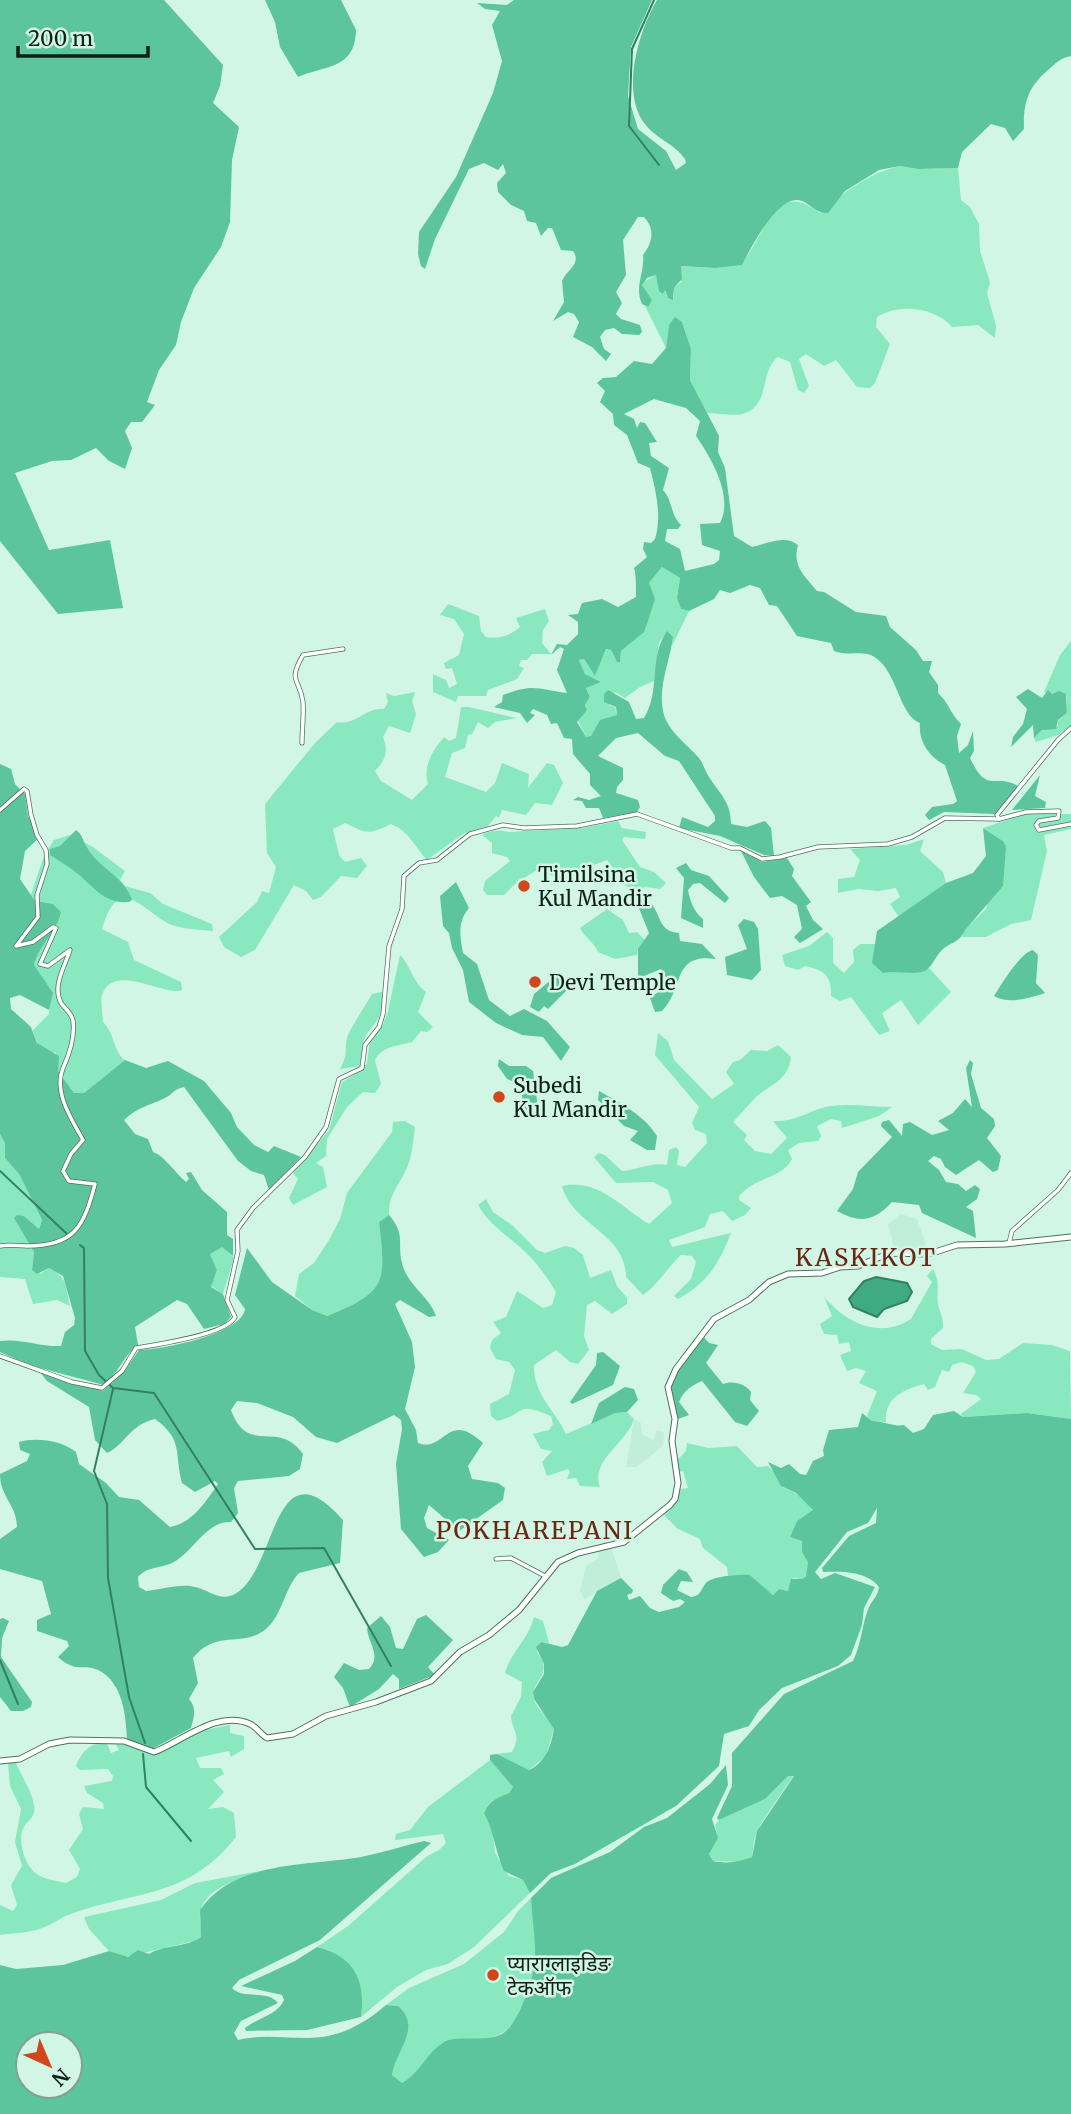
<svg xmlns="http://www.w3.org/2000/svg" width="1071" height="2114" viewBox="0 0 1071 2114" font-family="Merriweather,'Noto Sans Devanagari',serif">
  <rect width="100%" height="100%" fill="#d1f6e5"/>
  <!-- built -->
  <g fill="#c0eed9">
    <polygon points="901,1214 917,1219 928,1251 895,1251 888,1224"/>
    <polygon points="634,1419 641,1423 642,1434 653,1440 657,1430 664,1432 663,1446 636,1467 626,1467"/>
    <polygon points="611,1547 621,1578 584,1599 580,1591 586,1566 598,1558 598,1551"/>
  </g>
  <!-- green -->
  <g fill="#8ae8c1">
    <path d="M900 166 918 169 958 168 961 200 970 207 979 224 980 251 990 282 987 293 996 326 995 338 978 325 952 327C935 307 899 303 877 317L876 327 890 344 875 383 870 388 857 387 836 360 824 366 806 354 799 359 809 386 804 393 798 390 790 362 778 357C759 372 771 402 746 413 736 417 718 413 707 413L690 380 691 349 682 322 669 325 666 348 645 306 648 307 642 283 656 275 663 294 665 290 667 297 674 298V288L681 282V266L715 268 743 261C767 234 773 177 820 213 845 192 868 173 900 166Z"/>
    <path d="M662 567 680 578 677 598 681 609 689 611 672 646 673 637 667 632 659 642 654 681 640 687 625 698 615 692 609 705 615 707 617 715 600 721 591 736 586 737 577 719 587 710 585 705 590 697 586 687 601 682 585 674 579 660 584 659 595 676 606 649 611 650 616 660H620L621 651C645 631 657 616 649 583Z"/>
    <path d="M448 604 479 616 481 631 486 637C501 639 509 636 520 627L516 618 545 609 549 621 543 630 542 643 551 654H532L527 660H521L519 666 524 668 517 679 488 690 486 696H458L456 702 433 692V674L446 680 449 688 457 684 452 668 446 669 444 663 459 655 464 634 454 619 440 615Z"/>
    <polygon points="1071,641 1071,726 1058,735 1036,742 1034,738 1042,730 1058,726 1058,721 1067,713 1067,696 1044,692 1060,655"/>
    <path d="M415 692 412 701 416 714 410 733 389 726 383 737C389 753 385 760 375 771L381 781 412 800 428 784C423 766 432 751 444 737L449 741 456 738 461 707H469L517 718 495 722 488 728 478 722 472 734 468 735 465 748 452 753 445 777 486 792 495 783 502 763 529 774 528 788 547 763 554 765 563 783 552 805 535 803 526 815 502 810 499 818 496 816 488 826 463 834 427 860C414 846 409 831 391 824 368 835 368 834 345 823L333 829 339 855 345 862 361 858 367 866 357 878 341 876 321 897 313 900 306 891 294 885 255 950 241 957 224 947 219 937 257 902 262 891 269 893 276 867 267 853 265 804 315 743 337 722C356 726 366 707 384 709L388 702 386 693 394 696Z"/>
    <polygon points="1024,814 1071,814 1071,829 1044,835 1047,851 1031,920 1011,924 986,937 962,937 964,930 986,909 1003,841 983,828"/>
    <path d="M618 821 622 828 646 832 645 839 624 837 622 840 640 867 654 872 666 883 660 889 645 887 632 893 607 860 594 865 592 875H573L563 881 539 869 517 882 504 895H487L483 890 485 881 510 861 507 857 492 853V843L482 835C491 830 499 830 509 832L583 828Z"/>
    <path d="M70 835 93 847 125 871 120 880 125 886 150 893 163 904 212 924 213 931C201 930 186 929 175 926 148 919 120 866 102 929L128 942 134 960 181 982 182 990C165 997 113 961 102 995 100 1002 103 1014 103 1022 115 1033 113 1052 125 1060L84 1093H74L58 1071 56 1053C42 1051 36 1044 33 1030L49 1014C51 984 46 982 24 963V915L44 856 54 840Z"/>
    <polygon points="924,839 920,851 943,872 946,883 899,917 890,904 900,897 896,888 878,891 858,889 838,893 838,879 854,877 860,860 850,849 906,845"/>
    <path d="M607 909 623 920 629 933 637 932 646 941 638 949 637 955 615 959 598 952C594 942 585 938 580 928Z"/>
    <path d="M827 932 833 938V963L844 973 854 962 853 950 860 944H876L874 949C889 962 907 981 929 968L951 992 918 1025 901 1000 882 1013 890 1031 879 1035 851 997 840 1001 831 996C832 976 824 970 805 966L798 970 785 966 782 955 809 946Z"/>
    <path d="M400 955C411 966 412 981 426 992L418 1012 433 1027 427 1032 421 1031 412 1042C398 1046 382 1046 375 1060L381 1084 375 1093 363 1092 347 1107 327 1139 326 1156 316 1163 323 1167 327 1187 293 1205 289 1198 298 1179 293 1173 329 1130 342 1082 361 1071 367 1063 370 1039 383 1025 388 1011Z"/>
    <path d="M382 992C384 1028 368 1022 363 1044 361 1052 364 1058 360 1066L340 1069C349 1053 344 1050 347 1038 349 1030 367 1003 372 994Z"/>
    <path d="M658 1033 668 1041 674 1060 712 1099 734 1084 726 1072 733 1062 740 1060 751 1050 767 1051 778 1045 791 1057C788 1082 770 1084 756 1097 748 1105 741 1114 733 1122L747 1135 744 1140 755 1151 771 1154 787 1138 773 1121C799 1122 807 1110 831 1106 851 1103 872 1107 892 1107L879 1116 842 1128 841 1121 831 1119 817 1126 821 1136 818 1141 799 1143 788 1150 792 1159C782 1179 758 1175 739 1196V1200L751 1208 745 1215 732 1221 723 1211 710 1214 705 1227 669 1240 672 1247 731 1233C719 1264 707 1283 678 1299L674 1296 691 1279 696 1262 692 1256 681 1255C667 1268 658 1285 643 1295L626 1277C626 1233 572 1225 562 1186 598 1178 621 1207 649 1224L672 1203 668 1190 653 1182 616 1183 594 1157 599 1153 605 1155 622 1171C638 1170 650 1162 667 1165L669 1150 676 1147 679 1151 677 1165 685 1167 707 1143 706 1134 695 1130 692 1123 699 1107 655 1055Z"/>
    <path d="M405 1121 415 1127C413 1139 413 1151 409 1162 403 1182 388 1192 389 1215L379 1222C386 1284 387 1291 326 1316L312 1310 295 1296 299 1274 314 1263 329 1240 340 1219 347 1193 392 1132 393 1122Z"/>
    <path d="M0 1134 6 1143 5 1158 19 1174 42 1220 39 1229 24 1216 16 1221 34 1252 32 1269 40 1274 49 1268C69 1279 65 1286 70 1306L57 1300 33 1304 25 1279 0 1277Z"/>
    <path d="M486 1199 493 1212 512 1225 537 1250 545 1253 565 1246 574 1248 583 1255 590 1278 611 1270 617 1286 627 1298V1304L612 1314 595 1301 587 1305 584 1336 589 1350 578 1364 570 1362 556 1350 534 1365C533 1394 555 1410 566 1434L615 1413 627 1412 634 1419C627 1443 590 1460 600 1487L580 1486 576 1478 567 1479 570 1472 568 1469 547 1476 542 1462 552 1451 541 1449 533 1434 549 1430 553 1424 551 1416C514 1400 527 1414 497 1421L491 1416 490 1404 509 1394 515 1370 509 1362 496 1359 490 1348 492 1340 501 1333 493 1322 506 1317 517 1291 543 1308 552 1305 556 1292C547 1277 535 1260 521 1248 505 1234 489 1224 478 1205Z"/>
    <polygon points="222,1246 234,1258 223,1294 211,1286 217,1270 210,1254"/>
    <path d="M933 1269C941 1284 936 1290 938 1305 940 1313 944 1319 943 1328L931 1339V1344L942 1350 962 1349 986 1360 999 1359 1023 1343 1052 1345 1070 1351 1071 1419 1027 1413 963 1417 961 1414 981 1399 976 1395 963 1393 976 1372 973 1366 962 1362 952 1365 949 1372 942 1370 935 1387 928 1390 924 1384C904 1389 884 1398 886 1422L872 1421 867 1416 877 1391 859 1383 866 1371 856 1368 847 1371 840 1355 851 1351 849 1342 839 1344 837 1335 824 1334 820 1324 832 1316 824 1297C846 1322 878 1340 911 1319L932 1282 927 1276Z"/>
    <path d="M687 1443 709 1448 737 1446 757 1467 768 1466 777 1475 782 1487C794 1492 809 1499 813 1512L797 1521 790 1537 802 1541 808 1562 807 1574 802 1579 793 1578 788 1591 779 1589 773 1595 750 1575 728 1576 727 1567 703 1548 700 1539 678 1529 664 1515 676 1501 680 1489 688 1488 683 1471 678 1472 677 1460 686 1451Z"/>
    <path d="M534 1617 543 1621 549 1643 542 1642 537 1652C556 1676 528 1681 534 1700 538 1711 550 1718 554 1729L546 1756 529 1770 497 1754 512 1752C522 1733 512 1732 511 1716L521 1697 522 1682 505 1673C511 1651 529 1639 534 1617Z"/>
    <path d="M230 1725V1733L244 1736V1749L231 1757 229 1751 196 1758 200 1768H221L224 1774 213 1780 224 1792 208 1809 223 1807 234 1813 236 1837C187 1899 137 1890 71 1914 61 1917 52 1925 42 1928 30 1933 13 1933 0 1935V1905L13 1911 17 1905 11 1885 22 1866 15 1842 21 1809 10 1786 8 1763 15 1761C21 1776 32 1790 34 1806 36 1819 27 1819 23 1829 17 1842 26 1870 40 1876 47 1880 58 1881 66 1883L77 1877 80 1869 69 1850 83 1829 79 1814 83 1807 104 1809 103 1803 87 1793 84 1786 112 1781 113 1776 108 1769 80 1770 76 1766C82 1751 90 1742 107 1743L111 1753 119 1750 115 1743H123L155 1755 199 1731Z"/>
    <path d="M490 1760 513 1787 509 1793C498 1797 489 1801 484 1812L492 1825 495 1853 509 1876 523 1880 530 1893 474 1947 448 1964 426 1970 397 1987 361 2017C366 1982 350 1954 317 1947L348 1926 426 1857 439 1850 446 1843 443 1834 395 1840 396 1834 410 1830 428 1807Z"/>
    <polygon points="794,1775 761,1823 754,1840 752,1857 740,1862 713,1861 709,1854 717,1834 715,1825 719,1820 765,1799 788,1776"/>
    <path d="M266 1870C246 1877 208 1886 201 1909 198 1918 202 1928 201 1937L195 1941 125 1957 109 1951 89 1929 84 1917 161 1900 195 1883Z"/>
    <path d="M531 1898C532 1915 537 1931 537 1947 537 1970 523 2019 504 2032 490 2041 466 2041 450 2040L408 2080 402 2084 392 2075C394 2055 419 2024 397 2006L386 2005 409 1988 464 1964 504 1932 518 1911Z"/>
  </g>
  <!-- forest -->
  <g fill="#5dc59d" fill-rule="evenodd">
    <polygon points="0,0 164,0 223,65 220,86 213,103 239,127 232,160 230,222 221,247 194,288 181,322 176,345 159,370 147,402 155,405 142,422 131,422 125,431 132,448 125,469 109,461 96,448 71,460 52,461 15,473 49,550 110,540 123,608 58,614 0,541"/>
    <path d="M265 0H341L356 30C355 70 325 65 298 77L280 47 275 22Z"/>
    <path d="M514 0H652L631 47 628 96 638 129 666 151 676 170 686 163 685 159C674 143 656 139 645 124 620 93 639 30 657 0H1071V56C1060 58 1056 63 1048 70 1028 87 1023 103 1024 129L1013 141 1005 128 991 124 962 152 958 168 918 169 900 166 879 170 845 191 828 213C815 214 810 202 798 200 777 197 750 249 742 265L715 268 681 266 682 279 674 288 673 300 668 298 665 290 663 294 659 291 656 275 647 278 642 285 652 300 648 307 642 304C634 287 645 272 643 255 652 243 656 230 644 217H638L623 240 626 275 616 292 622 303 616 314 621 319 640 325 642 332 639 335 622 334 614 328 605 330 600 337 604 349 611 354 606 361 592 347 573 337 579 322 574 314 568 312 553 321 564 302 562 281C567 269 582 264 573 251L561 250 552 228H548L541 236 536 223 527 221 524 211 511 205 498 192 497 183 506 173 503 164 498 170 484 163 469 169 435 239 425 269 421 266 418 254 419 232 456 177 493 93 502 61 492 25 500 11 485 9 477 3 507 5Z"/>
    <path d="M675 317 682 322 691 349 690 380 719 436 718 452 725 468 734 536 752 547C767 544 784 534 798 545 792 566 804 575 817 591L824 592 856 612 886 616 890 627 916 650 923 661H932L929 672 938 685V693C948 702 950 713 961 724L957 736 959 753 968 745 973 731 974 751 970 758C988 796 995 772 1018 786L995 814 944 812 929 820 925 815 932 807 953 804 957 801 945 765C929 757 918 741 920 723 899 715 898 674 876 658 864 649 849 657 834 651L831 643 797 636 777 606 769 605 760 588 750 585 730 593 720 590 714 599 689 611 681 609 677 598 680 578 662 567 649 583 655 599 648 621 644 632 621 651 620 662H617L611 650 606 649 595 676 584 659 579 660 585 674 601 682 586 688 590 697 585 705 587 710 577 722 586 737 591 736 600 720 617 715 616 707 604 702V694L608 690 629 702 636 719 644 718C661 691 648 658 667 631L673 637C670 661 658 686 663 711 667 731 687 744 699 758 703 763 705 771 709 777 720 794 731 802 731 824L747 827 765 821 771 828 774 856 764 855 720 836 679 828 682 817 708 827 715 821V816L679 761 665 756 638 733 616 738 598 756 623 768V780L617 787 616 793 638 800 640 807 637 812 603 818 599 808H586L582 801 573 800 578 797 589 800 601 796 590 785V774L573 754 572 739 564 738 557 723 551 724 547 715 533 709 530 713 535 715 527 723 520 713 494 707 502 702 503 695C534 683 537 689 567 693L557 670 564 649 560 647 551 655 557 644 567 645 578 634V622L568 615 578 614 582 603 602 599 618 607 636 597C636 589 636 572 634 568L647 557 643 549 644 542 651 543 655 539C662 517 656 491 650 468L638 463 627 435 614 425 613 414 600 402 605 391 597 383 603 378 616 377 634 361 652 364 666 348 669 325ZM654 399 686 408 700 421 696 436C711 458 734 496 720 523L700 524 702 545 720 551 719 560 714 564 685 571 680 549 665 541 667 529H678L681 525C670 514 673 501 663 490L669 468 651 456 649 443 657 442 645 423 640 422 637 428 634 419 624 414Z"/>
    <polygon points="1028,689 1042,698 1048,690 1052,694 1059,691 1066,694 1067,713 1058,720 1056,729 1042,730 1034,738 1033,725 1011,747 1013,737 1023,724 1027,709 1016,697"/>
    <path d="M0 764 11 769 15 784 25 794 28 816 40 837 25 851 20 879 35 901 53 904 61 912C57 932 38 946 34 965L53 993 49 1010 20 995 10 998 11 1009 31 1027 37 1043 59 1056 58 1071 74 1093H84L125 1060 146 1068 168 1061 204 1081 231 1113 237 1127 254 1145 268 1152 274 1146 301 1157 269 1190 264 1175 251 1171 238 1161 184 1087C174 1089 173 1094 165 1098 149 1106 137 1107 124 1120L135 1134 148 1139 153 1152C165 1156 175 1173 186 1182L189 1179 186 1173 191 1172 202 1190 227 1212V1235L233 1239V1256L222 1247 210 1254 217 1270 211 1287 223 1294 231 1317 224 1324 204 1329 187 1304 177 1300 135 1327 138 1345C124 1355 119 1372 104 1385L29 1365 0 1352V1341C21 1338 40 1347 61 1346L65 1332 74 1325 75 1318 63 1276 49 1268 37 1274 32 1270 34 1252 14 1218 17 1215 24 1216 39 1229 42 1220 19 1174 5 1158V1143L0 1134Z"/>
    <polygon points="1040,775 1035,796 1046,802 1045,808 1012,810"/>
    <path d="M983 828 1003 841 1006 847 1003 886 965 930C959 944 949 942 941 951 935 957 931 970 922 972 910 975 896 970 883 973L872 963 877 931 946 883 973 873 986 856Z"/>
    <path d="M76 830C83 835 83 842 88 849 99 868 125 877 132 900L129 902C104 904 94 887 78 874 70 867 59 861 50 855V849L60 846Z"/>
    <polygon points="741,851 762,862 787,858 794,869 792,876 811,902 806,906 813,920 823,929 800,943 794,937 802,929 797,905 782,896 770,898 754,877"/>
    <path d="M686 863 691 870 709 876 729 898 725 903 700 883 693 884 688 890C690 901 694 912 703 919V928L681 918 684 878 676 868Z"/>
    <path d="M456 882 469 908C457 922 460 936 463 953L477 964 489 1000 510 1016 524 1009 547 1021 570 1047 561 1061 543 1037 522 1035 496 1023 469 1002 463 970 452 948 449 933 443 926 440 896Z"/>
    <path d="M643 902 651 903C662 917 658 931 679 933L680 941 702 944 716 959C671 953 685 988 662 1011L655 1012 650 998 665 987 666 977 661 969 639 978 638 974V949L649 933 638 906Z"/>
    <polygon points="744,919 754,922 758,929 761,970 752,980 727,975 725,957 747,949 738,925"/>
    <path d="M1033 950 1038 955 1036 983 1045 993C1029 998 1009 1005 994 996 1002 983 1021 952 1033 950Z"/>
    <polygon points="557,975 564,976 571,986 548,1009 544,1006 539,1012 530,1007 534,994"/>
    <polygon points="499,1059 509,1066 526,1066 533,1071 538,1108 547,1111 544,1117 533,1115 524,1108 520,1084 507,1079 498,1066"/>
    <path d="M970 1060 973 1063 971 1074 981 1108 994 1119 995 1126 987 1138 1001 1156 998 1170 993 1172 979 1160 956 1175 945 1167 941 1159 934 1156 928 1161 939 1170 946 1182 958 1184 966 1191 975 1185 980 1189 977 1199 966 1207 973 1211 976 1238 922 1213 919 1205 892 1202C874 1221 861 1224 837 1211L853 1189 858 1172 892 1137 881 1126 882 1122 889 1120 902 1136 903 1124 910 1122 932 1135 949 1130 938 1121 953 1113 965 1099 972 1107 966 1068Z"/>
    <path d="M599 1091C620 1103 644 1115 657 1136L655 1150H647L630 1140 638 1131 624 1126 598 1100Z"/>
    <path d="M389 1215C406 1235 397 1242 402 1263 407 1285 430 1297 436 1316L429 1317 400 1300 395 1304 412 1342 415 1367 405 1409 416 1430 418 1443C445 1453 447 1409 483 1443L468 1466 472 1479 498 1483 505 1488 503 1500 459 1531 429 1505 424 1518 427 1528 449 1540 438 1552 424 1557 401 1529 396 1464 402 1429 401 1420 394 1415 337 1443 316 1437 293 1417 257 1403 237 1401 231 1410C248 1457 278 1418 303 1454L300 1469 289 1476 238 1481 234 1488 238 1513 231 1522C208 1521 195 1548 177 1560 165 1569 148 1565 138 1577L139 1587 146 1591C160 1590 180 1583 195 1587 209 1590 220 1602 235 1594 278 1570 272 1440 343 1520L340 1563 299 1573C284 1589 283 1614 266 1629 241 1649 218 1628 193 1658L198 1683 189 1699C197 1708 194 1717 191 1728L152 1749 127 1740C126 1716 123 1682 98 1670 82 1663 77 1674 58 1657L69 1646 67 1641 37 1631V1620L51 1614 42 1581 0 1569V1539L17 1527C17 1505 0 1497 0 1474L27 1461 30 1454 20 1450 19 1442C35 1437 62 1440 76 1452L79 1464 106 1483 119 1497 139 1500 170 1527C193 1523 206 1501 218 1484L215 1481 195 1492 182 1483C174 1453 184 1440 155 1419 129 1425 124 1446 107 1453L95 1440 89 1407 47 1381 39 1371 103 1391 123 1373 139 1350C161 1350 242 1334 245 1309L235 1295 247 1248 272 1282 312 1310 327 1316C387 1291 386 1284 379 1222Z"/>
    <path d="M703 1336 709 1343 718 1345 706 1363 723 1384C733 1380 746 1384 751 1392L750 1400 759 1411 747 1426 735 1422 702 1381C691 1386 684 1390 679 1402L689 1415 678 1419C664 1373 676 1371 703 1336Z"/>
    <polygon points="603,1352 620,1366 613,1385 572,1404 570,1402 596,1365 597,1353"/>
    <polygon points="625,1387 634,1389 638,1400 627,1412 615,1413 591,1424 599,1403"/>
    <path d="M954 1411 963 1417 1027 1413 1071 1419V2114H0V1965L16 1969 63 1965 109 1951 128 1957 138 1950 149 1954C165 1944 186 1948 201 1937L200 1910C234 1860 310 1866 361 1857 381 1853 403 1846 424 1841L431 1843 320 1940 239 1980 232 1988C243 2000 268 1989 278 2003L241 2021 234 2033 238 2040C262 2034 284 2038 308 2038 339 2038 364 2024 386 2005L398 2006C423 2028 395 2051 392 2075L402 2083C420 2074 430 2046 449 2040 463 2036 486 2042 502 2034 511 2029 517 2016 521 2008 542 1961 534 1946 531 1898L551 1878 610 1852 644 1827 667 1818 710 1784 726 1765 728 1785 712 1819 718 1838 709 1854 713 1861C727 1864 739 1862 752 1857L757 1831 794 1776H788L765 1799 719 1820 717 1818 732 1786V1753L784 1694 853 1661C862 1642 862 1623 869 1607 873 1599 878 1596 879 1587 868 1571 840 1571 823 1572L822 1568 849 1536 876 1523 877 1508 868 1523 847 1532 815 1572 821 1579 835 1573 875 1587 864 1608 862 1625 851 1655 838 1666 782 1688 759 1710 749 1726 724 1734 719 1766 676 1806 575 1864 551 1873 530 1893 523 1880 504 1871C495 1851 494 1831 484 1813 489 1801 498 1797 509 1793L513 1787 490 1760V1755L497 1754 529 1770C546 1762 551 1746 554 1729L534 1699 533 1692 544 1674V1664L536 1647 542 1642 562 1647 568 1645 597 1591 621 1578 633 1590 632 1593 627 1595 629 1600 640 1596 650 1608 659 1612 679 1607 685 1602 680 1599 673 1601 661 1593 663 1585 679 1569 687 1572 693 1582 681 1581 677 1590 691 1597C702 1596 700 1589 707 1582 714 1576 741 1574 750 1575L773 1595 779 1589 788 1591 791 1579H802L806 1576 808 1562 802 1552V1541L790 1537 797 1521 813 1510 796 1493 781 1486 768 1462 781 1468 789 1464 800 1474 806 1475 813 1461 824 1456 823 1450 829 1430 858 1427 862 1413 872 1421C884 1421 893 1427 904 1425L913 1433 924 1429 933 1415ZM70 2044V2086H28V2044Z"/>
    <path d="M426 1615 453 1640 428 1667 435 1675 399 1689V1679L393 1674 379 1689 350 1707 343 1688 334 1677 344 1663 359 1670 369 1669C382 1656 368 1643 367 1628L381 1616 390 1627 396 1648 403 1649 417 1619Z"/>
    <polygon points="3,1618 9,1621 2,1638 1,1657 32,1702 31,1707 23,1711 11,1711 0,1697 0,1619"/>
    <path d="M317 1947C355 1956 366 1982 361 2017L307 2030 246 2031 245 2028C257 2018 278 2015 284 2000L282 1995 241 1986 295 1961Z"/>
  </g>
  <!-- water -->
  <polygon fill="#40aa84" stroke="#328064" stroke-width="2" points="876,1277 907,1283 912,1292 907,1301 884,1309 877,1317 853,1307 849,1299 864,1281"/>
  <g fill="none" stroke-linecap="round" stroke-linejoin="round">
    <!-- stream -->
    <g stroke="#328064" stroke-width="2">
      <polyline points="654,0 632,49 629,126 659,165"/>
      <polyline points="0,1171 67,1234"/>
      <polyline points="80,1245 84,1248 85,1351 99,1375 113,1388 154,1393 255,1549 324,1548 391,1666"/>
      <polyline points="113,1389 94,1471 107,1504 108,1578 129,1697 145,1743"/>
      <polyline points="0,1660 18,1704"/>
      <polyline points="143,1754 146,1787 191,1841"/>
    </g>
    <defs>
      <g id="street">
        <path d="M302 743C302 729 304 715 303 702 300 678 287 683 303 655L343 649"/>
        <path d="M0 810 24 789 27 791 31 815 37 835 46 850 47 864 37 895 38 917 16 946 33 942 53 927 56 928 40 964 48 966 70 950C65 966 52 986 61 1003 65 1009 72 1013 73 1021 75 1036 69 1055 63 1068 53 1092 72 1120 83 1140L71 1154 63 1171 69 1181 95 1184C84 1226 75 1246 27 1246 18 1246 9 1244 0 1246"/>
        <polyline points="999,819 997,815 1058,740 1071,728"/>
        <polyline points="1009,1243 1012,1231 1058,1190 1071,1173"/>
        <path d="M0 1356 72 1382 102 1388 122 1371 136 1348C156 1345 227 1334 235 1317L227 1300 238 1251 237 1230 253 1208 305 1157 326 1127 339 1079 362 1068 365 1045 379 1027 383 1014 389 946 402 909 404 876 419 863 437 860 470 834 503 825 524 828 577 826 637 814 731 848H740L762 859 780 857 818 847 888 844 912 837 945 818 999 819 1026 812 1059 811 1058 818 1039 821 1036 825 1039 830 1071 824"/>
        <polyline points="496,1559 511,1558 545,1576"/>
      </g>
      <path id="secondary" d="M0 1761 20 1759 49 1744 70 1740 124 1741 154 1752C181 1742 218 1709 250 1724 257 1727 260 1734 267 1738L293 1734 326 1716 376 1702 431 1681 460 1652 489 1635 519 1610 558 1562 578 1553 624 1542 670 1505 675 1499 678 1483 672 1441 675 1419 668 1387 676 1369 714 1319 749 1300 769 1282 788 1274 822 1273 840 1267 858 1266 890 1253 929 1254 957 1245 1005 1244 1071 1237"/>
    </defs>
    <!-- street casing -->
    <use href="#street" stroke="#4f7062" stroke-width="5"/>
    <!-- secondary casing -->
    <use href="#secondary" stroke="#4f7062" stroke-width="7"/>
    <!-- street -->
    <use href="#street" stroke="#fff" stroke-width="3.5"/>
    <!-- secondary -->
    <use href="#secondary" stroke="#fff" stroke-width="5"/>
  </g>
  <!-- markers -->
  <g fill="#cf471b" stroke="#d1f6e5" stroke-width="2.5">
    <circle cx="524" cy="886" r="7"/>
    <circle cx="535" cy="982" r="7"/>
    <circle cx="499" cy="1097" r="7"/>
    <circle cx="493" cy="1975" r="7"/>
  </g>
  <g text-anchor="middle" dominant-baseline="central" stroke-width="5" stroke-linejoin="round" paint-order="stroke">
    <!-- poi labels -->
    <g font-size="21" fill="#111f19" stroke="#d1f6e5" text-anchor="start">
      <text x="538" y="874">Timilsina<tspan x="538" dy="24">Kul Mandir</tspan></text>
      <text x="549" y="982">Devi Temple</text>
      <text x="513" y="1085">Subedi<tspan x="513" dy="24">Kul Mandir</tspan></text>
      <text x="507" y="1963">प्याराग्लाइडिङ<tspan x="507" dy="24">टेकऑफ</tspan></text>
    </g>
    <!-- quarter labels -->
    <g font-size="24" letter-spacing="2" fill="#682613" stroke="#d1f6e5">
      <text x="866" y="1257">KASKIKOT</text>
      <text x="535" y="1530">POKHAREPANI</text>
    </g>
  </g>
  <!-- north arrow -->
  <g transform="translate(49 2065) rotate(136)"><circle r="33" fill="#d1f6e5" stroke="#84a093" stroke-width="2"/>
  <path d="M0-5L12 26L0 18L-12 26Z" fill="#cf471b"/>
  <text y="-10" font-size="19" font-weight="bold" text-anchor="middle" fill="#111f19">N</text>
  </g>
  <!-- scale -->
  <path d="M18 46v10h130v-10" fill="none" stroke="#111f19" stroke-width="3.5"/>
  <text x="28" y="46" font-size="21" fill="#111f19" stroke="#d1f6e5" stroke-width="5" paint-order="stroke">200 m</text>
</svg>
